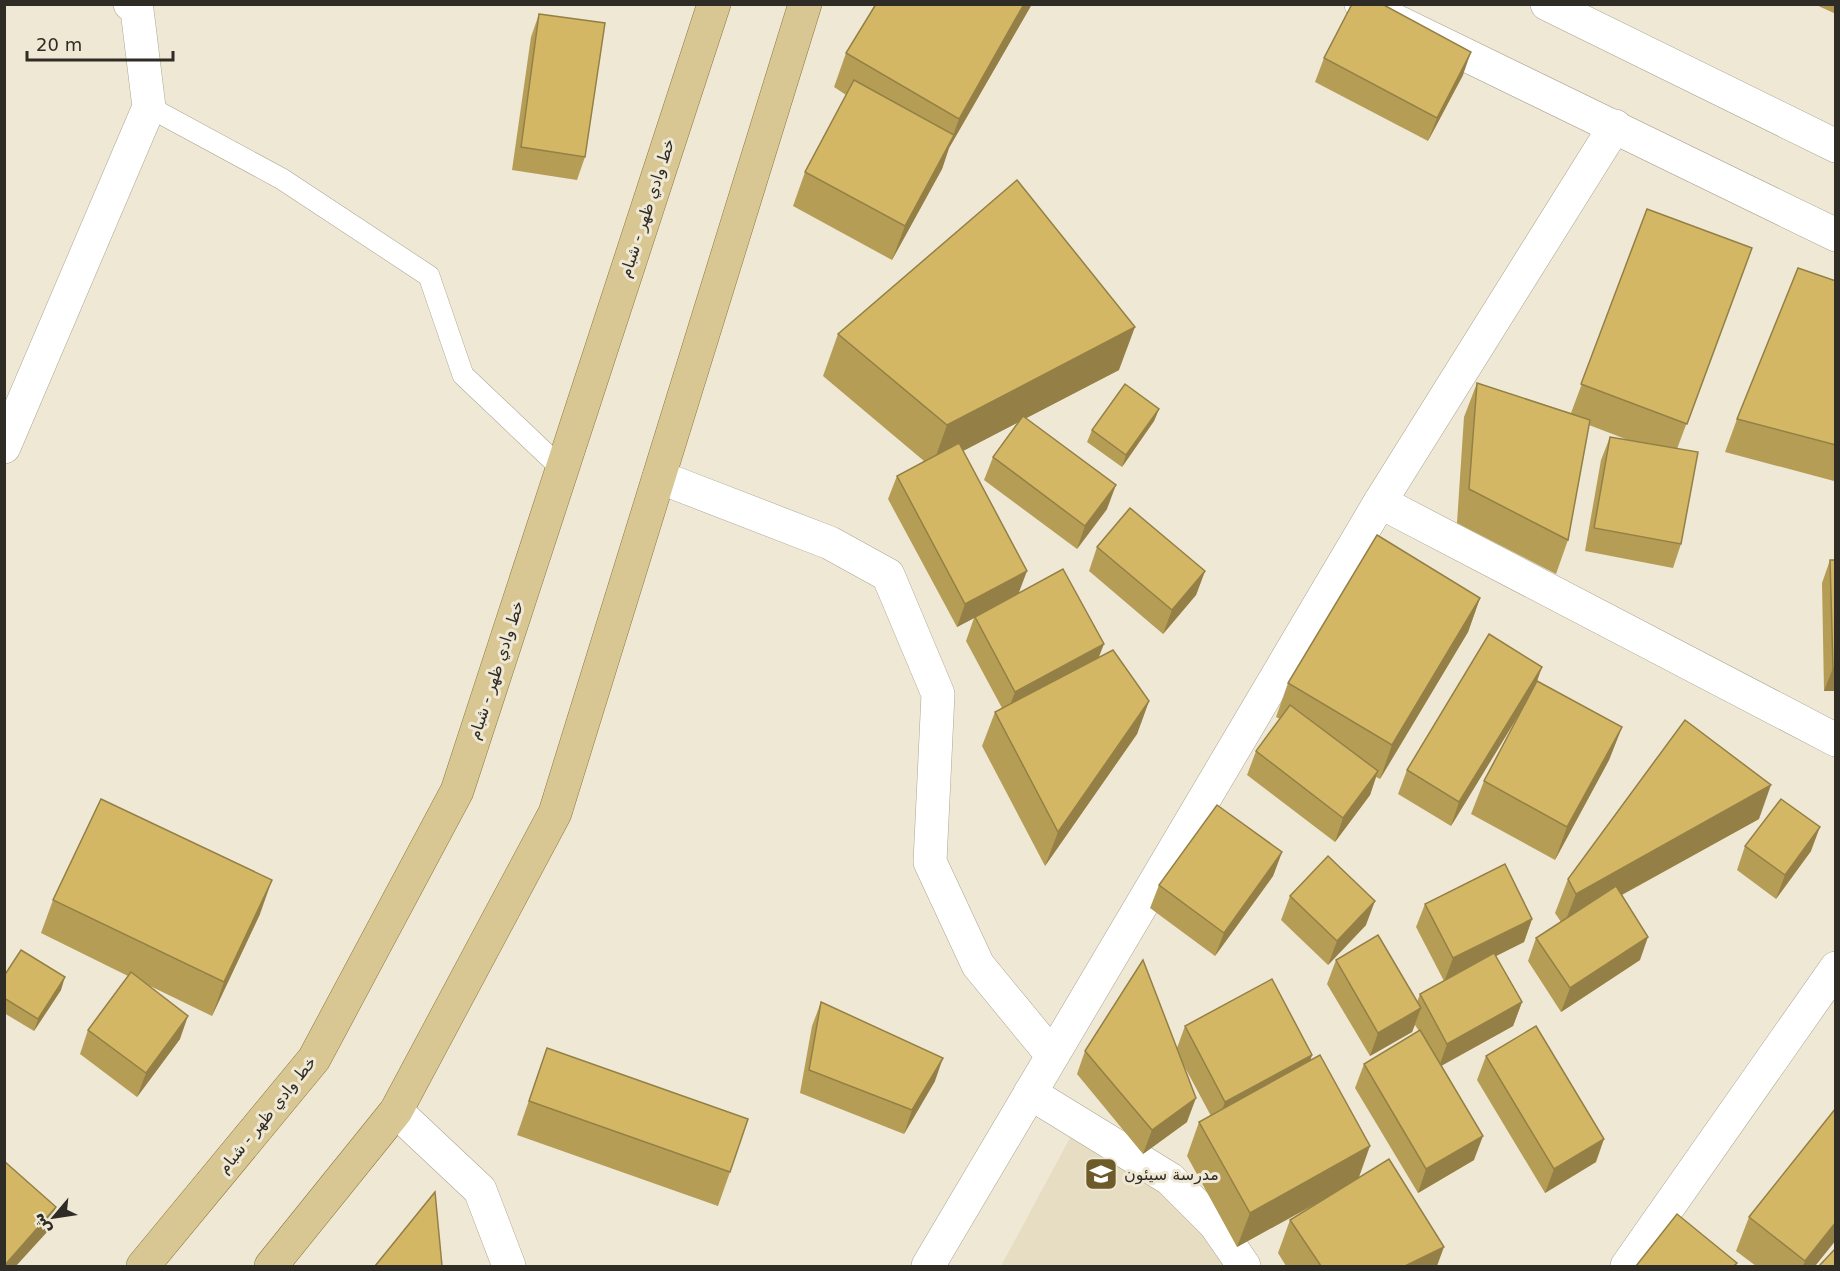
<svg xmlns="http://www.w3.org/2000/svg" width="1840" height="1271" viewBox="0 0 1840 1271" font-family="'DejaVu Sans','Noto Naskh Arabic',sans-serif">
  <rect width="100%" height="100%" fill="#efe8d4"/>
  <!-- built -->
  <polygon fill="#e7ddc2" points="1084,1112 1237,1266 1001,1266"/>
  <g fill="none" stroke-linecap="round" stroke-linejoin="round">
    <defs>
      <polyline id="service" points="149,107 282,179 429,276 463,375 562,469"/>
      <g id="minor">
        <polyline points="4,447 149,107 137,10 130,4"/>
        <polyline points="659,477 830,543 888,575 938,694 930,862 978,965 1052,1055"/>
        <polyline points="1380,502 1836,740"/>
        <polyline points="1030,1093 1170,1179 1215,1224 1244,1266"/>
        <polyline points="396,1111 480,1190 509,1266"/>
        <polyline points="928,1266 1380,502 1615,126"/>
        <polyline points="1627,1266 1836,968"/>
      </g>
      <g id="tertiary">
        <polyline points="1361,4 1836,235"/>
        <polyline points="1547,4 1836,146"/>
      </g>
      <g id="primary">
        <polyline points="143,1266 314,1059 457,791 714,4"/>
        <polyline points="271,1266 396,1111 555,813 805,4"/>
      </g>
    </defs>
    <!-- service casing -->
    <use href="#service" stroke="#aba591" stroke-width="22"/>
    <!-- minor casing -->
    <use href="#minor" stroke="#aba591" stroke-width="34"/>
    <!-- tertiary casing -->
    <use href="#tertiary" stroke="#aba591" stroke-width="34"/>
    <!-- primary casing -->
    <use href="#primary" stroke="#8c783d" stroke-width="34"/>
    <!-- service -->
    <use href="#service" stroke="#fff" stroke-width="21"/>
    <!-- minor -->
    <use href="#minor" stroke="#fff" stroke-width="33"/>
    <!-- tertiary -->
    <use href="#tertiary" stroke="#fff" stroke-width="33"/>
    <!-- primary -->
    <use href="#primary" stroke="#d8c792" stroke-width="33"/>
  </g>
  <!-- wall -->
  <g fill="#b59d56">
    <polygon points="876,4 1032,4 949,148 942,169 892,260 793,206 805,172 846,95 834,87 846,53"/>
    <polygon points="1814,4 1836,4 1836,14"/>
    <polygon points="539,14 585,157 577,180 512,170 531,37"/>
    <polygon points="1324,58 1463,75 1428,141 1315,82"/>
    <polygon points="1647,209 1752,248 1677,449 1681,544 1673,568 1585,551 1601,460 1610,437 1628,440 1589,425 1568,540 1556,574 1457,523 1464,417 1477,383 1571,413"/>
    <polygon points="1836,281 1836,479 1834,481 1725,452 1737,419"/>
    <polygon points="838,334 1119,370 1026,418 1107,509 1077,549 984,480 993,457 1018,422 963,451 1019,593 1098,658 1149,701 1137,734 1045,866 982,746 995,712 1002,708 966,641 974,618 957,627 888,499 897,476 924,461 823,376"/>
    <polygon points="1159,409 1154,421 1122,467 1087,442 1092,430"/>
    <polygon points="1097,547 1205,571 1196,595 1163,634 1089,571"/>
    <polygon points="1830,560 1836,560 1836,691 1824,691 1822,583"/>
    <polygon points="1480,598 1468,632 1380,779 1376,777 1370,795 1335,842 1247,775 1256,751 1280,719 1276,717 1288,683"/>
    <polygon points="1536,683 1622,727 1609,760 1555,860 1471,814 1484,781 1522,709 1451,826 1398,794 1407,770"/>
    <polygon points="1759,819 1622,895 1640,960 1561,1012 1528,961 1536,938 1561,922 1555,913 1568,879"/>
    <polygon points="1745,846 1811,851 1776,899 1737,870"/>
    <polygon points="1282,852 1273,876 1215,956 1150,908 1159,885"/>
    <polygon points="1290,896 1366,925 1328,965 1281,920"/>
    <polygon points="53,900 260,914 212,1016 148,985 180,1039 137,1097 80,1054 88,1030 128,976 41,933"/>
    <polygon points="1425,904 1532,919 1524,942 1496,956 1522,1002 1513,1026 1441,1066 1474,1160 1418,1193 1355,1088 1364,1064 1419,1031 1415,1025 1412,1032 1370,1056 1327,984 1336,960 1417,1002 1420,994 1444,981 1416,927"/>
    <polygon points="4,976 61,990 34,1031 4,1013"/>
    <polygon points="821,1002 935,1081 904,1134 800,1093 812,1026"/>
    <polygon points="1185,1026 1312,1055 1310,1061 1359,1178 1437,1266 1286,1266 1278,1253 1290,1220 1323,1200 1237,1247 1187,1156 1199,1122 1211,1116 1181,1060 1187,1122 1143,1154 1077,1074 1085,1051 1177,1048"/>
    <polygon points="547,1048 730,1172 718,1206 517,1135"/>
    <polygon points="1486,1056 1596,1162 1545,1193 1477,1080"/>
    <polygon points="1836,1108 1836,1240 1815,1266 1756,1266 1736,1251 1749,1217"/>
  </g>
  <!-- shaded-wall -->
  <g fill="#948046">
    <polygon points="1024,4 1032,4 949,148 942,169 892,260 905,226 951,141 959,119"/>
    <polygon points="1471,52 1463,75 1428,141 1437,118"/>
    <polygon points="1135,327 1119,370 932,467 947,425"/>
    <polygon points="1159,409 1154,421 1122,467 1126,455"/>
    <polygon points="1116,485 1107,509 1077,549 1085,526"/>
    <polygon points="1027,571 1018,595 957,627 965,604"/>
    <polygon points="1205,571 1196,595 1163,634 1172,610"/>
    <polygon points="1480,598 1468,632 1380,779 1392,745"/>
    <polygon points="1104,644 1095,667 1006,716 1015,692"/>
    <polygon points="1542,667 1534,690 1451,826 1459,802"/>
    <polygon points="1833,668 1836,668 1836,691 1824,691"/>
    <polygon points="1149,701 1137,734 1045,866 1058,832"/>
    <polygon points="1622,727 1609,760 1555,860 1567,827"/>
    <polygon points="1378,771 1370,795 1335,842 1343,818"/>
    <polygon points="1771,785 1759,819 1563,927 1576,894"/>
    <polygon points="1820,827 1811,851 1776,899 1785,875"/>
    <polygon points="1282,852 1273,876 1215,956 1224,933"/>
    <polygon points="272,880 260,914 212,1016 224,982"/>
    <polygon points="1375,901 1366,925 1328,965 1337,941"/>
    <polygon points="1532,919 1524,942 1444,982 1453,958"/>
    <polygon points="1648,937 1640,960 1561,1012 1570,988"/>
    <polygon points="65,977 61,990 34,1031 38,1019"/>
    <polygon points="1522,1002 1513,1026 1439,1067 1447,1044"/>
    <polygon points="1421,1008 1412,1032 1370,1056 1378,1033"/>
    <polygon points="188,1016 180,1039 137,1097 146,1073"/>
    <polygon points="1312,1055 1304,1079 1216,1125 1225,1102"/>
    <polygon points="943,1058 935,1081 904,1134 912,1110"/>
    <polygon points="1196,1098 1187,1122 1143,1154 1152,1130"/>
    <polygon points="1483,1136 1474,1160 1418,1193 1426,1169"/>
    <polygon points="1604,1139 1596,1162 1545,1193 1554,1169"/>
    <polygon points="1370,1146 1358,1180 1237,1247 1250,1213"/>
    <polygon points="56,1207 48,1231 16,1266 4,1266"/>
    <polygon points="1836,1222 1836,1240 1815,1266 1803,1266 1805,1261"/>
    <polygon points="1444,1247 1437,1266 1405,1266"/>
  </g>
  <!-- building -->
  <g fill="#d3b764" stroke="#948046" stroke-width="1.5">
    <polygon points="876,4 1024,4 959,119 846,53"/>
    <polygon points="1352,4 1382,4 1471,52 1437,118 1324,58"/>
    <polygon points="539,14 605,23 585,157 521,147"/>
    <polygon points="854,80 954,135 905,226 805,172"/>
    <polygon points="1017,180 1135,327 947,425 838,334"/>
    <polygon points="1647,209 1752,248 1687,424 1581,384"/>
    <polygon points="1798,268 1836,281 1836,445 1737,419"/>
    <polygon points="1477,383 1590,420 1568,540 1469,489"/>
    <polygon points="1125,384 1159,409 1126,455 1092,430"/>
    <polygon points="1023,416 1116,485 1085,526 993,457"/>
    <polygon points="1610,437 1698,452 1681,544 1594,528"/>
    <polygon points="959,443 1027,571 965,604 897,476"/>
    <polygon points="1130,508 1205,571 1172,610 1097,547"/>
    <polygon points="1377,535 1480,598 1392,745 1288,683"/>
    <polygon points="1830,560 1836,560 1836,668 1833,668"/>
    <polygon points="1063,569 1104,644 1015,692 975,617"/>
    <polygon points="1489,634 1542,667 1459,802 1407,770"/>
    <polygon points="1113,650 1149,701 1058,832 995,712"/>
    <polygon points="1537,681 1622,727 1567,827 1484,781"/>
    <polygon points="1290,705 1378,771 1343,818 1256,751"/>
    <polygon points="1685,720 1771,785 1576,894 1568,879"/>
    <polygon points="101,799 272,880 224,982 53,900"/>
    <polygon points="1781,799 1820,827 1785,875 1745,846"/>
    <polygon points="1217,805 1282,852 1224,933 1159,885"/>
    <polygon points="1328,856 1375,901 1337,941 1290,896"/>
    <polygon points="1505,864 1532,919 1453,958 1425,904"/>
    <polygon points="1616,886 1648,937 1570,988 1536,938"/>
    <polygon points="1378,935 1421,1008 1378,1033 1336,960"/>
    <polygon points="21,950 65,977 38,1019 4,998 4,976"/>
    <polygon points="1494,953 1522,1002 1447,1044 1420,994"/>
    <polygon points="1143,960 1196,1098 1152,1130 1085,1051"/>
    <polygon points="131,972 188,1016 146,1073 88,1030"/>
    <polygon points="1272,979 1312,1055 1225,1102 1185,1026"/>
    <polygon points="821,1002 943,1058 912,1110 809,1070"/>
    <polygon points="1536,1026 1604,1139 1554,1169 1486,1056"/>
    <polygon points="1420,1030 1483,1136 1426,1169 1364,1064"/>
    <polygon points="547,1048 748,1119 730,1172 529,1101"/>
    <polygon points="1320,1055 1370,1146 1250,1213 1199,1122"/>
    <polygon points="1836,1108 1836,1222 1805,1261 1749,1217"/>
    <polygon points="1389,1159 1444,1247 1405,1266 1321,1266 1290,1220"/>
    <polygon points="4,1161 56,1207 4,1266"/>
    <polygon points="435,1192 442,1266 375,1266"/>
    <polygon points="1677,1214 1737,1263 1734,1266 1636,1266"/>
    <polygon points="1836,1248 1836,1266 1819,1266"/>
  </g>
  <!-- icons -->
  <defs>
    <symbol id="school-square" viewBox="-11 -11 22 22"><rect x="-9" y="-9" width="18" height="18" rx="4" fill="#6d5c2a" stroke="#efe8d4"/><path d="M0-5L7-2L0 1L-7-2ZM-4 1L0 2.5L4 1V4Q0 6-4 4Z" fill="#fff"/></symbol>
  </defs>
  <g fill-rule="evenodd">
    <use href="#school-square" x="1082" y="1155" width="38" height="38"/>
  </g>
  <g text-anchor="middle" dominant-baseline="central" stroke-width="6" stroke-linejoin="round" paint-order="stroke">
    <!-- street labels -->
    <g font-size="16" fill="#2f2c25" stroke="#efe8d4">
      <text transform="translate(647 208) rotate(-72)">خط وادي ظهر - شبام</text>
      <text transform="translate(496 670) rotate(-72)">خط وادي ظهر - شبام</text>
      <text transform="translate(267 1115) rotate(-51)">خط وادي ظهر - شبام</text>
    </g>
    <!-- poi labels -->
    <g font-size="16" fill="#2f2c25" stroke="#efe8d4" text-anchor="start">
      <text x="1124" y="1174">مدرسة سيئون</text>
    </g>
  </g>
  <!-- border -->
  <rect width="1840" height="1271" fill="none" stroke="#2f2c25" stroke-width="12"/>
  <!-- north arrow -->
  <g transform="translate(54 1217) rotate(241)" stroke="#efe8d4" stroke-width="4.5" paint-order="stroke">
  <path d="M0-4.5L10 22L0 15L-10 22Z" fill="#2f2c25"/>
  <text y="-9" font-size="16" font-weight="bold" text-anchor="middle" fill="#2f2c25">ش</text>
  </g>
  <!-- scale -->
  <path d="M27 51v9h146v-9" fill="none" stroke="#2f2c25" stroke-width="3"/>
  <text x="36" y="51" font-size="18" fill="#2f2c25" stroke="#efe8d4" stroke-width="4.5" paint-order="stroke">20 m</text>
</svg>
